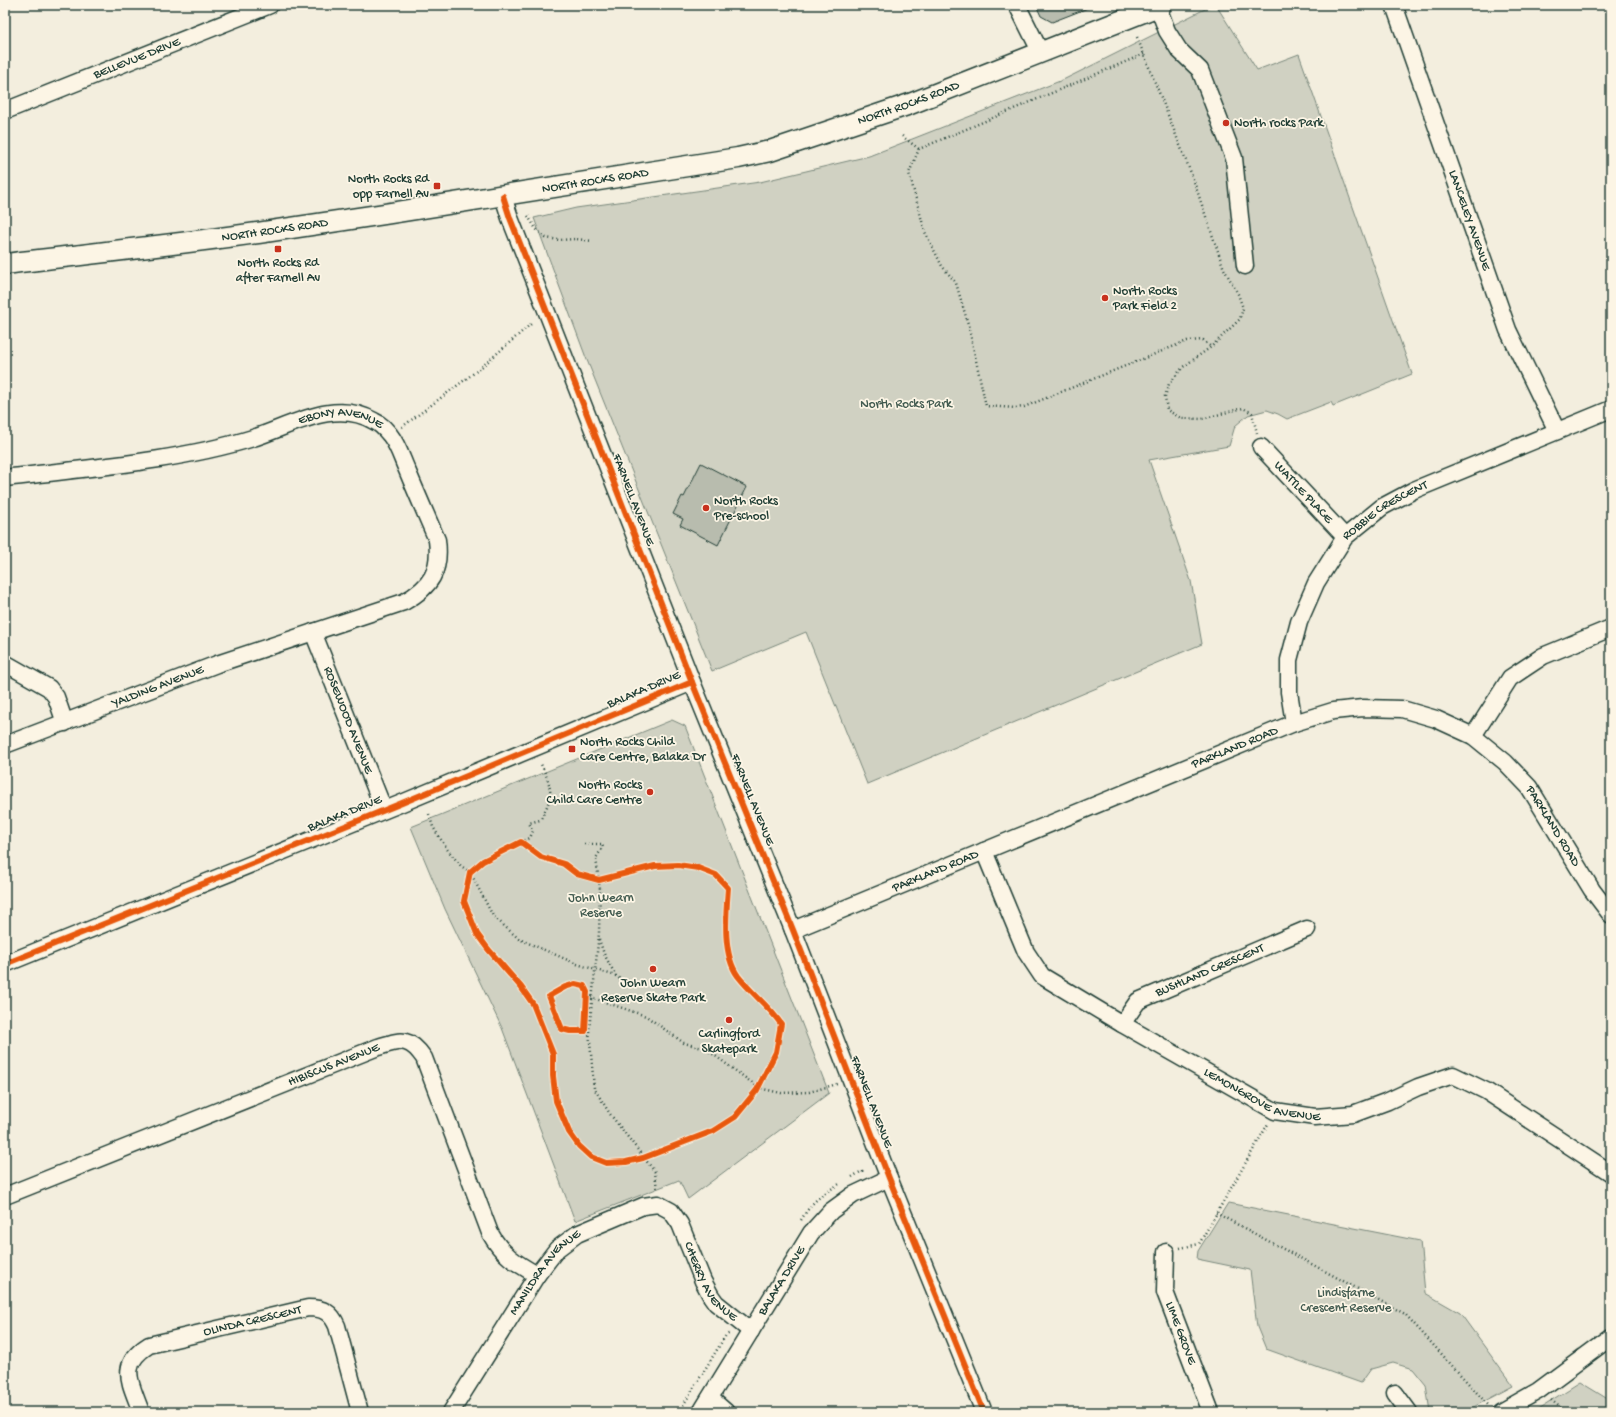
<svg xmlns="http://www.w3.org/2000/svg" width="1616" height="1417" viewBox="0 0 1616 1417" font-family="'Gochi Hand',sans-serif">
  <rect width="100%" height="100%" fill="#f3eede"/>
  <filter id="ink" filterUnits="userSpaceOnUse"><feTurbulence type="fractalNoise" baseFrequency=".025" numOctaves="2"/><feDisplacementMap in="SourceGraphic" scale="8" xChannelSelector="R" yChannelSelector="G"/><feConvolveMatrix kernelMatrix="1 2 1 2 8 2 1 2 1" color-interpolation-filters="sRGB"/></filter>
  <g filter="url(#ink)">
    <!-- green -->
    <g fill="#d0d1c2" stroke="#78877b">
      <polygon points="1213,5 1216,5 1257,70 1299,54 1412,374 1333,406 1331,402 1287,419 1278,414 1267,410 1248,415 1235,426 1229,446 1149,460 1191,581 1202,644 867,784 806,632 712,671 585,355 534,218 576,208 760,182 869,156 1065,79"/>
      <polygon points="672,720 685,726 829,1093 688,1199 679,1180 575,1221 502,1028 445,909 411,827"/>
      <polygon points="1228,1203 1420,1241 1425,1293 1460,1313 1513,1386 1464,1412 1430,1412 1426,1385 1413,1369 1393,1363 1371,1369 1361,1383 1266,1349 1257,1327 1250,1270 1197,1259 1198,1251"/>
      <polygon points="1580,1382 1611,1401 1611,1412 1533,1412"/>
    </g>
    <!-- building -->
    <g fill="#b8bcae" stroke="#1f3d34">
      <polygon points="1036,5 1093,5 1093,6 1052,22 1041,16"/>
      <polygon points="701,463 747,487 718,545 680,525 683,519 673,514 682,496 684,497"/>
    </g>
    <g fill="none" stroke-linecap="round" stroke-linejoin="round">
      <defs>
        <g id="minor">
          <polyline points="1017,5 1041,53"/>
          <path id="s1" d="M1394 5 1508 330 1557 431"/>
          <polyline points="1158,7 1167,31 1179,50 1200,70 1234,158 1245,266"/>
          <path id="s2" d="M5 111 270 5"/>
          <polyline points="503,196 510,218 692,682 793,930 889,1178 984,1412"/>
          <path id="s3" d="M1261 447 1345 537"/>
          <path id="s4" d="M5 478C85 468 176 462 253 438 291 426 335 398 374 421 381 424 385 429 390 435 398 445 402 459 407 470 417 494 427 517 437 540 441 571 431 587 404 602L217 664 5 745"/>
          <path id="s5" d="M313 632 384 810"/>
          <polyline points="5,663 49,688 56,697 65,723"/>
          <path id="s6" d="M1294 723 1289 692V660L1299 622 1316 583 1345 537 1382 507 1414 490 1611 409"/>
          <polyline points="1473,736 1510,678 1543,656 1611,628"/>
          <path id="s7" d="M984 851 1026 952 1042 976 1122 1024 1275 1111 1315 1117 1353 1114 1388 1101 1418 1087 1453 1075 1486 1091 1611 1173"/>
          <path id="s8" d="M793 930 1294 723 1333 711 1363 708 1402 709 1436 719 1473 736 1505 762 1529 787 1592 890 1611 915"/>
          <polyline points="5,964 402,803 692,682"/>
          <path id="s9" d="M1122 1024 1138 1001 1307 929"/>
          <path id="s10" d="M5 1196 378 1047C401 1040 409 1036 424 1058L490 1233C502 1255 516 1263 537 1275"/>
          <path id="s11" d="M1166 1252 1165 1292 1211 1412"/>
          <polyline points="1395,1393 1409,1412"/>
          <polyline points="710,1398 726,1412"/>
          <path id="s12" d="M141 1412C131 1383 117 1365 149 1345L308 1308C323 1308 331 1312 337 1326L360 1412"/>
          <path id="s13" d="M451 1412 537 1275 557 1249 577 1234 643 1206 658 1204 671 1211 680 1224 703 1281 711 1296 716 1303 751 1331"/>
          <path id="s14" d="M701 1412 811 1233 831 1211 853 1195 889 1178"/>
          <polyline points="1501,1412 1538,1391 1611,1337"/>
        </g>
        <g id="major">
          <path id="s15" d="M5 264C94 253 183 244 271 231 427 208 583 183 738 158L770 151 910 104 1161 5"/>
        </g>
      </defs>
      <!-- minor casing -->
      <use href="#minor" stroke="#1f3d34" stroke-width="19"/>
      <!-- major casing -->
      <use href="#major" stroke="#1f3d34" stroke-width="23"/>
      <!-- path -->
      <g stroke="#1f3d34" stroke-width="2.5" stroke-dasharray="1 3" stroke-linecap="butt">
        <polyline points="1137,37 1191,173 1224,269 1238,294 1243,308 1240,319 1211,347 1183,367 1169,384 1165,396 1167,410 1181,418 1202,419 1243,408 1252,413 1257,433"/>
        <polyline points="1144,54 919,149 909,173 925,232 942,266 956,283 968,324 986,406 1015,408 1024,407 1187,341 1203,340 1211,347"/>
        <polyline points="902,136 919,149"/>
        <polyline points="528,216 536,229 546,238 559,240 576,239 593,241"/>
        <polyline points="402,427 478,370 531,324"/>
        <polyline points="429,814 433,827 447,849 461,866 470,872 493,916 519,939 577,964 616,976 625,983 629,980"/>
        <path d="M521 842 530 838 533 831 529 823 540 820C555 794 552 788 540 762"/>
        <polyline points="584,844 602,844 603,847 596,858 600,889 599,933 589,1030 594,1088 610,1114 655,1172 657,1190"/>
        <polyline points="599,939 604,954 616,976"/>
        <polyline points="587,996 646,1016 684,1043 706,1049 759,1088 781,1093 809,1092 837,1084"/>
        <polyline points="852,1177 862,1171 865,1174"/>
        <polyline points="1216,1213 1405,1314 1489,1406"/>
        <path d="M801 1220C813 1200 821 1195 841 1183"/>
        <polyline points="1180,1248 1199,1244 1268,1124"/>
        <polyline points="1551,1400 1566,1412"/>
        <polyline points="679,1412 726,1335 731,1333"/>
      </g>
      <!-- minor -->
      <use href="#minor" stroke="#fcf5e5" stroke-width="16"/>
      <!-- major -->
      <use href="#major" stroke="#fcf5e5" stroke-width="20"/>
      <defs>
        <g id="cycleway">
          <polyline points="503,196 510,218 692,682 793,930 889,1178 984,1412"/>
          <path d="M521 842 541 857 564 864 577 874 599 880 655 866 678 865 698 868 716 875 728 888C726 915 722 954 738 976 751 993 769 1006 781 1024L776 1052 757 1090 735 1117 713 1131 643 1158 626 1162 606 1163 591 1157 579 1146 569 1132 556 1101 553 1076V1054L533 1004 521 987 488 949 477 934 464 901 470 872 483 861Z"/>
          <polyline points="5,964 402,803 692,682"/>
          <polygon points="575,984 584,986 587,992 585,1031 570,1031 562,1029 549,996 565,987"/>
        </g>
      </defs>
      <!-- cycleway casing -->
      <use href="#cycleway" stroke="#fcf5e5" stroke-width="8"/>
      <!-- cycleway -->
      <use href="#cycleway" stroke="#e8590c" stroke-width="6"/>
    </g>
  </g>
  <!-- markers -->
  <g fill="#c8321e" stroke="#fcf5e5" stroke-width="1.5">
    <circle cx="1226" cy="123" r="4"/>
    <rect x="433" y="182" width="8" height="8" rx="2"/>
    <rect x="274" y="245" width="8" height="8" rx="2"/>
    <circle cx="1105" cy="298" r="4"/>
    <circle cx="706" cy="508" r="4"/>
    <rect x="568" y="745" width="8" height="8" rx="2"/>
    <circle cx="650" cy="792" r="4"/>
    <circle cx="653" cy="969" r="4"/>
    <circle cx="729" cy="1020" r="4"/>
  </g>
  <g text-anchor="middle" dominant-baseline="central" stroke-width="3.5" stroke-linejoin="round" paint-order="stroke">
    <!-- street labels -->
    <g font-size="13" fill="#1f3d34" stroke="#fcf5e5">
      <text stroke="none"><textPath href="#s2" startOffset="142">BELLEVUE DRIVE</textPath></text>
      <text stroke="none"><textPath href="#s15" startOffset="920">NORTH ROCKS ROAD</textPath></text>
      <text stroke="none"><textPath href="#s15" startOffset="596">NORTH ROCKS ROAD</textPath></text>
      <text stroke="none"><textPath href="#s1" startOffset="228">LANCELEY AVENUE</textPath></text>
      <text stroke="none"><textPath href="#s15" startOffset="272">NORTH ROCKS ROAD</textPath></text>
      <text stroke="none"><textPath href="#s4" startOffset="344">EBONY AVENUE</textPath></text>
      <text stroke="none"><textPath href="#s3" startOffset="62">WATTLE PLACE</textPath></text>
      <text transform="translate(633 500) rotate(69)">FARNELL AVENUE</text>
      <text stroke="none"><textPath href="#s6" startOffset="248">ROBBIE CRESCENT</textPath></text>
      <text transform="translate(158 687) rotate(-21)">YALDING AVENUE</text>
      <text transform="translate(644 690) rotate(-23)">BALAKA DRIVE</text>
      <text stroke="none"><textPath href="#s5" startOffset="95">ROSEWOOD AVENUE</textPath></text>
      <text stroke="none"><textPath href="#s8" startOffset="478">PARKLAND ROAD</textPath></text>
      <text transform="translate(752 800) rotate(68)">FARNELL AVENUE</text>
      <text transform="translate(345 814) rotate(-22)">BALAKA DRIVE</text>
      <text stroke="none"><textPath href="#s8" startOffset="850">PARKLAND ROAD</textPath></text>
      <text stroke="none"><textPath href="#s8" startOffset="154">PARKLAND ROAD</textPath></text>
      <text stroke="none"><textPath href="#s9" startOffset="106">BUSHLAND CRESCENT</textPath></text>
      <text stroke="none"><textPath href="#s10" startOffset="354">HIBISCUS AVENUE</textPath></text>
      <text stroke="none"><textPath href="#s7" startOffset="390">LEMONGROVE AVENUE</textPath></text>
      <text transform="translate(871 1102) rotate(69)">FARNELL AVENUE</text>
      <text stroke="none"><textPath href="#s13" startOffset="169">MANILDRA AVENUE</textPath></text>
      <text stroke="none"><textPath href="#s13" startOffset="403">CHERRY AVENUE</textPath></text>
      <text stroke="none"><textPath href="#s14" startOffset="154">BALAKA DRIVE</textPath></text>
      <text stroke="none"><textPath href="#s12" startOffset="183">OLINDA CRESCENT</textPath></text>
      <text stroke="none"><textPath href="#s11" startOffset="84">LIME GROVE</textPath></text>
    </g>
    <!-- poi labels -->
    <g font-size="13" fill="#1f3d34" stroke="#fcf5e5" text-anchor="start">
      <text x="1234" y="123">North rocks Park</text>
      <text x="429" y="179" text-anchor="end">North Rocks Rd<tspan x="429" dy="15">opp Farnell Av</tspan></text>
      <text x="278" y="263" text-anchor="middle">North Rocks Rd<tspan x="278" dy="15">after Farnell Av</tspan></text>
      <text x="1113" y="291">North Rocks<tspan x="1113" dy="15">Park Field 2</tspan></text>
      <text x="714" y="501">North Rocks<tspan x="714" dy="15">Pre-school</tspan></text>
      <text x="580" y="742">North Rocks Child<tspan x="580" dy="15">Care Centre, Balaka Dr</tspan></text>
      <text x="642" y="785" text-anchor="end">North Rocks<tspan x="642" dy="15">Child Care Centre</tspan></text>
      <text x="653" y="983" text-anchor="middle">John Wearn<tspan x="653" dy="15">Reserve Skate Park</tspan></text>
      <text x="729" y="1034" text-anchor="middle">Carlingford<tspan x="729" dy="15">Skatepark</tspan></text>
    </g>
    <!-- park labels -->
    <g font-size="13" fill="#425b50" stroke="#fcf5e5">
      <text x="906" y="404">North Rocks Park</text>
      <text x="601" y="898">John Wearn<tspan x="601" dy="15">Reserve</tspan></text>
      <text x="1346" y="1293">Lindisfarne<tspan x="1346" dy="15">Crescent Reserve</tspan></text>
    </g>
  </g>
  <!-- margin -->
  <rect width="1616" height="1417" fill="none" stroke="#fcf5e5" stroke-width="20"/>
  <rect x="10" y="10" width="1596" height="1397" fill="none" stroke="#1f3d34" stroke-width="1.5" filter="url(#ink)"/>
</svg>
